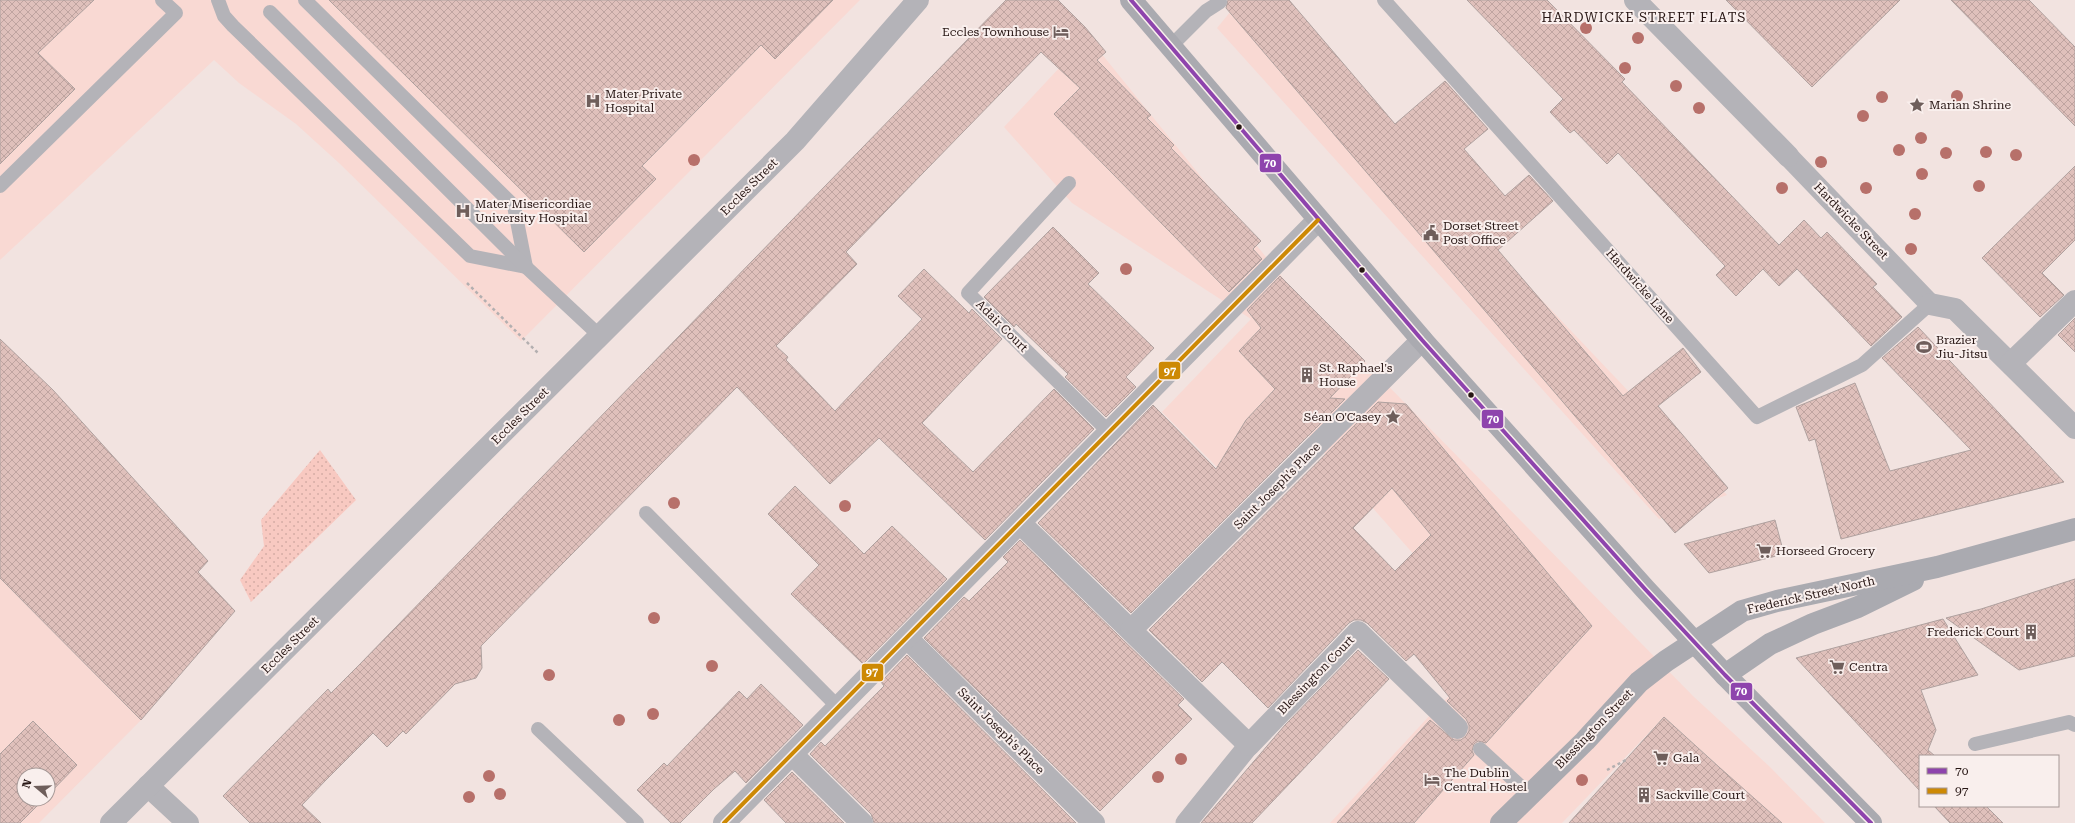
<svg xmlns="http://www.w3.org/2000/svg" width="2075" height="823" viewBox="0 0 2075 823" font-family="'Roboto Serif',serif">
  <defs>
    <pattern id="green-dots" width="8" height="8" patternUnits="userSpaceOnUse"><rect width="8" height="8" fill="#f8c9c1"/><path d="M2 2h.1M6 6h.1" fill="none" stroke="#d5aca5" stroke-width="1.8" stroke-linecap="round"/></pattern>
    <pattern id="building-cross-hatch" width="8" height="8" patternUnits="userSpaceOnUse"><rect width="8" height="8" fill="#dfc0bb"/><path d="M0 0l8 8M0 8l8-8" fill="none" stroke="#bfa4a0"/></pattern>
  </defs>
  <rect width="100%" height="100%" fill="#f2e3e0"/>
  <!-- built -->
  <g fill="#f9d9d3" fill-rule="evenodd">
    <polygon points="0,0 860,0 521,341 339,163 296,124 239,83 214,60 0,260"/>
    <polygon points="1240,0 1257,0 1727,495 1659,519 1217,28"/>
    <polygon points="1088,37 1287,283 1693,696 1770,767 1825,823 1669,823 1719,767 1664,717 1562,823 1330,823 1432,713 1488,657 1447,592 1302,428 1241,491 1162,412 1251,319 1072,203 1004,127"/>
    <path d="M0 578 141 720 39 823H0ZM24 775H48V799H24Z"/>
  </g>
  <!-- green -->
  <polygon fill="url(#green-dots)" points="320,450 356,500 251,602 240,580 264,546 261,520"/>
  <!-- building -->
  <g fill="url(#building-cross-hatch)" stroke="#afa19f" fill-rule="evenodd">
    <polygon points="0,0 94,0 38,53 75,89 0,164"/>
    <polygon points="329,0 833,0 775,59 761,45 642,166 656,179 584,252"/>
    <polygon points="1006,0 1058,0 1085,27 1106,52 1097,60 1151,115 1147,118 1174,145 1171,148 1261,241 1253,249 1262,259 1229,292 1054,114 1080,88 1041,52 846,252 857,264 776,346 788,357 786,360 835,411 922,319 898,296 924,269 969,313 972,309 1002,339 922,423 973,472 1054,389 1094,429 985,540 879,438 830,484 737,387 481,646 482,668 476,678 455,684 406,734 403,731 387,747 373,733 326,780 302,805 321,823 250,823 223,796 328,689 331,693 360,664"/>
    <polygon points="1228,0 1289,0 1395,124 1445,81 1488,129 1464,149 1505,196 1529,175 1553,201 1498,250 1623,396 1683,348 1701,372 1658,406 1728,488 1675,533 1226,8"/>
    <polygon points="1467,0 1547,0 1625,79 1622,82 1779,245 1804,220 1821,238 1827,232 1877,284 1873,287 1902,317 1871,346 1797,269 1779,286 1763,269 1736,296 1716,275 1725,266 1618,153 1607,164 1574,130 1570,133 1550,112 1563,99"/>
    <polygon points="1726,0 1900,0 1812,87"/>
    <polygon points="1951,0 2029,0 2075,47 2075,126"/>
    <polygon points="2075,166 2075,240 2042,273 2064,295 2040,317 1982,258"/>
    <polygon points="1053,227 1099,273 1088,284 1154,348 1126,377 1136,387 1106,417 1065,377 1068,374 1016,324 1014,327 984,297"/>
    <polygon points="1280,276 1365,361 1330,398 1345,399 1131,613 1038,523 1153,405 1216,469 1246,420 1275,389 1239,351 1261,328 1247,310"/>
    <polygon points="2075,318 2075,352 2058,335"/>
    <polygon points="1918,327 2064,482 1841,539 1815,439 1809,441 1796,407 1855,383 1890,471 1971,450 1882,358"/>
    <polygon points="0,339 53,390 208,561 198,572 235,611 141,720 0,578"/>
    <path d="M1378 402 1406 404 1592 626 1486 743 1478 741 1474 744 1472 751 1474 755 1414 823H1337L1430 720 1454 740H1461L1466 736 1469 731V725L1466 719 1447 701 1450 698 1414 654 1406 661 1367 623 1361 620H1354L1349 623 1268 708 1222 662 1202 682 1149 630ZM1392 488 1431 535 1395 571 1353 528Z"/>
    <polygon points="795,486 864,554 892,526 947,579 863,664 791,594 819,565 768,514"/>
    <polygon points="1775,520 1784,554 1709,573 1684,544"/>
    <polygon points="1020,540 1184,699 1178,705 1192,719 1100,811 924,638 964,597 969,601 1008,562 1003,557"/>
    <polygon points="2075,579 2075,656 2019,670 1946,618 1981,609"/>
    <polygon points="1943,619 1978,675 1921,690 1936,730 1928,750 1935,756 1920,756 1920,791 1796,658"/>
    <polygon points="1358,650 1389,679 1252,823 1201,823 1285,725"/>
    <polygon points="907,655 1076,823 874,823 871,814 810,754 821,742 825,746 884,686 881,682"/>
    <polygon points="761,684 803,725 746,783 735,771 714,789 680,823 671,823 637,790 664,763 667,766 739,691 747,699"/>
    <polygon points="1664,717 1719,767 1782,823 1569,823"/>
    <polygon points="33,721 77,765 48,795 48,775 24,775 24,799 44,799 20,823 0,823 0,754"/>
    <polygon points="792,772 844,823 786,823 764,800"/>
    <polygon points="1934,806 1986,806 2003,823 1950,823"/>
  </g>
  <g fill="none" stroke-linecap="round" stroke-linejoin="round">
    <!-- path -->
    <g stroke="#b3afb0" stroke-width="2.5" stroke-dasharray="3 3" stroke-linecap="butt">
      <polyline points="467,283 539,354"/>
      <polyline points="1607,770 1626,760"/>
    </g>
    <!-- service -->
    <g stroke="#b4b3b8" stroke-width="14">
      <polyline points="218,0 224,16 233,26 470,256 526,267"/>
      <polyline points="305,0 514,206 526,267"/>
      <polyline points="1384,0 1757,417 1862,365 1930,304"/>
      <polyline points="270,12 526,267 600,336"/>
      <polyline points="1170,47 1206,11 1220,2"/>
      <polyline points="1069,183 968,293 1108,431"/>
      <polyline points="0,186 176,13 162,0"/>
      <polyline points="646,513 839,708"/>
      <polyline points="538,729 637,823"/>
      <polyline points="1975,744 2069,722 2075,725"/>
      <polyline points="1480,749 1529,794"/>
    </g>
    <!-- pedestrian -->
    <g stroke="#b4b3b8" stroke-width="21">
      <polyline points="1788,156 1930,304"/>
      <polyline points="1186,823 1249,745"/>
    </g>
    <!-- minor -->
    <g stroke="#b4b3b8" stroke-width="22">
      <polyline points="1635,0 1788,156"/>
      <polyline points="1930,304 1955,309 2075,428"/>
      <polyline points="2011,363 2075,301"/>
      <polyline points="1020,523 1249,745 1358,632 1457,728"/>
      <polyline points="1131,630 1422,340"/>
      <polyline points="907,638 1094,823"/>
      <polyline points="792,754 862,823"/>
      <polyline points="148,786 188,823"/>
      <polyline points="724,823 1318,220"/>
    </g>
    <!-- tertiary -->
    <polyline stroke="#b4b3b8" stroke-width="22" points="111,823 795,141 918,0"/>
    <!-- secondary -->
    <g stroke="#aaaab0" stroke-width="22">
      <polyline points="1131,0 1422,340 1645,589 1725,675 1871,823"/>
      <polyline points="1725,675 1770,644 1813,624 1858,607 1913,580"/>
      <polyline points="1501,823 1585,741 1639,682 1666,661 1742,611 1777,601 1937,567 2075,529"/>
    </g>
    <defs>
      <polyline id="bus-1" points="1131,0 1422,340 1645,589 1725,675 1871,823"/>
      <polyline id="bus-2" points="724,823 1318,220"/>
    </defs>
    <!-- bus-1 casing -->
    <use href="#bus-1" stroke="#f9efed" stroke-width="7"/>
    <!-- bus-2 casing -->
    <use href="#bus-2" stroke="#f9efed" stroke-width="7"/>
    <!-- bus-1 -->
    <use href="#bus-1" stroke="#8e44ad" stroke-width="4"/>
    <!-- bus-2 -->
    <use href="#bus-2" stroke="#cd8904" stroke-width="4"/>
  </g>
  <!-- trees -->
  <g fill="#b7706a">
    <circle cx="1586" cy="28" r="6"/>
    <circle cx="1638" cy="38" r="6"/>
    <circle cx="1625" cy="68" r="6"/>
    <circle cx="1676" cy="86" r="6"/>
    <circle cx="1957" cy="96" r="6"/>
    <circle cx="1882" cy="97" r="6"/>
    <circle cx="1699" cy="108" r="6"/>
    <circle cx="1863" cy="116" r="6"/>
    <circle cx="1921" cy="138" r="6"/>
    <circle cx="1899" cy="150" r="6"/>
    <circle cx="1986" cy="152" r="6"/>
    <circle cx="1946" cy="153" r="6"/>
    <circle cx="2016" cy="155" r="6"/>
    <circle cx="694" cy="160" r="6"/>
    <circle cx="1821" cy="162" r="6"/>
    <circle cx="1922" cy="174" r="6"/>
    <circle cx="1979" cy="186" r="6"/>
    <circle cx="1782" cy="188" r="6"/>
    <circle cx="1866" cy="188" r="6"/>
    <circle cx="1915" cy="214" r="6"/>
    <circle cx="1911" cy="249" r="6"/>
    <circle cx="1126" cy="269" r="6"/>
    <circle cx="674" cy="503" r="6"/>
    <circle cx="845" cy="506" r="6"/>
    <circle cx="654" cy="618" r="6"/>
    <circle cx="712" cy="666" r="6"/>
    <circle cx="549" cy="675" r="6"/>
    <circle cx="653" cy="714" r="6"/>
    <circle cx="619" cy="720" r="6"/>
    <circle cx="1181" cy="759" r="6"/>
    <circle cx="489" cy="776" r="6"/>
    <circle cx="1158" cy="777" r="6"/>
    <circle cx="1582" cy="780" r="6"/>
    <circle cx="500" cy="794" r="6"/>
    <circle cx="469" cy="797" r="6"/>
  </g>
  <!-- icons -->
  <defs>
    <symbol id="hotel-bare" viewBox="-9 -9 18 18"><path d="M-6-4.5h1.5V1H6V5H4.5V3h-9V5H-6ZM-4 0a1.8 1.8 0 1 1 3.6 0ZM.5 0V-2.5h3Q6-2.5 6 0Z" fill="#6e5e5b" stroke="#f9efed" stroke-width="2.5" paint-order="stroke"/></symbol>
    <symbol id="hospital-bare" viewBox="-9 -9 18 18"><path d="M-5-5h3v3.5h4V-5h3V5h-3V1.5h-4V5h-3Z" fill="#6e5e5b" stroke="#f9efed" stroke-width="2.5" paint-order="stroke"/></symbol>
    <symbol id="sight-bare" viewBox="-9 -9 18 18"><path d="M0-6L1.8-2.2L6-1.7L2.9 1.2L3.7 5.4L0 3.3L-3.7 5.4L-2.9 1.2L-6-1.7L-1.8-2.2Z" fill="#6e5e5b" stroke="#f9efed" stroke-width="2.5" paint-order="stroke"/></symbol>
    <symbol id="civic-bare" viewBox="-9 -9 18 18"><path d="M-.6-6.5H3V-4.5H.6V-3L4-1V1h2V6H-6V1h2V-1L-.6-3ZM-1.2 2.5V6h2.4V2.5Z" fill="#6e5e5b" stroke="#f9efed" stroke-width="2.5" paint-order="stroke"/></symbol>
    <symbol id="stadium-bare" viewBox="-9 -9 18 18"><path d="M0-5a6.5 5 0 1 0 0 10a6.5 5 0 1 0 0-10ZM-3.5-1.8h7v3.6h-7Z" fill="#6e5e5b" stroke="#f9efed" stroke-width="2.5" paint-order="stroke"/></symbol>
    <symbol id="building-bare" viewBox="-9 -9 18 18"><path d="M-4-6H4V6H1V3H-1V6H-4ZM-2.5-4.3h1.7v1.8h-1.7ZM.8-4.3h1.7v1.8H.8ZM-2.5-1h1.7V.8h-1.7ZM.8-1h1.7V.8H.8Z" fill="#6e5e5b" stroke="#f9efed" stroke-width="2.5" paint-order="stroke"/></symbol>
    <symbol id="supermarket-bare" viewBox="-9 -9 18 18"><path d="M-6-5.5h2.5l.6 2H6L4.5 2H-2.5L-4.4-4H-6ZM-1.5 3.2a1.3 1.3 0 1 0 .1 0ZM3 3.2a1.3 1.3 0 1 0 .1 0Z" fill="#6e5e5b" stroke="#f9efed" stroke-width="2.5" paint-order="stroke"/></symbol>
  </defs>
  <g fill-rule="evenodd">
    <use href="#hotel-bare" x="1050" y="21" width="22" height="22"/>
    <use href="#hospital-bare" x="582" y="90" width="22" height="22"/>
    <use href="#sight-bare" x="1906" y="94" width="22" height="22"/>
    <use href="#hospital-bare" x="452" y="200" width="22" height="22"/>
    <use href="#civic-bare" x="1420" y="222" width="22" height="22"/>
    <use href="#stadium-bare" x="1913" y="336" width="22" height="22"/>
    <use href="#building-bare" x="1296" y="364" width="22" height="22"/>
    <use href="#sight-bare" x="1382" y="406" width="22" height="22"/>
    <use href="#supermarket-bare" x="1753" y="540" width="22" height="22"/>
    <use href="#building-bare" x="2020" y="621" width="22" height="22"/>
    <use href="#supermarket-bare" x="1826" y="656" width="22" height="22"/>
    <use href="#supermarket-bare" x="1650" y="747" width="22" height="22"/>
    <use href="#hotel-bare" x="1421" y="769" width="22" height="22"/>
    <use href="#building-bare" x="1633" y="784" width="22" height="22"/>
  </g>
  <!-- markers -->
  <g fill="#271614" stroke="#f9efed" stroke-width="1.5">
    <circle cx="1239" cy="127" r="3.5"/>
    <circle cx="1362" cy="270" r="3.5"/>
    <circle cx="1471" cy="395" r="3.5"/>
  </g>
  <g text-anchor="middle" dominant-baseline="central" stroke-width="4" stroke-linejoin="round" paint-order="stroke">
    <!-- poi labels -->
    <g font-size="12" fill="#271614" stroke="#f9efed" text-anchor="start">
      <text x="1049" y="32" text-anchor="end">Eccles Townhouse</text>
      <text x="605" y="94">Mater Private<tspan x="605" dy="14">Hospital</tspan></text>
      <text x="1929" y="105">Marian Shrine</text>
      <text x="475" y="204">Mater Misericordiae<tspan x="475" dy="14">University Hospital</tspan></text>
      <text x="1443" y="226">Dorset Street<tspan x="1443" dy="14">Post Office</tspan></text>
      <text x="1936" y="340">Brazier<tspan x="1936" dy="14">Jiu-Jitsu</tspan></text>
      <text x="1319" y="368">St. Raphael's<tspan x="1319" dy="14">House</tspan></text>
      <text x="1381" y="417" text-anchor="end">Séan O'Casey</text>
      <text x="1776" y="551">Horseed Grocery</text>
      <text x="2019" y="632" text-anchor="end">Frederick Court</text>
      <text x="1849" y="667">Centra</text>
      <text x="1673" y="758">Gala</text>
      <text x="1444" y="773">The Dublin<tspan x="1444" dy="14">Central Hostel</tspan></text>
      <text x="1656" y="795">Sackville Court</text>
    </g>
    <!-- street labels -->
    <g font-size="12" fill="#271614" stroke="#f9efed">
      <text transform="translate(749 187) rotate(-45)">Eccles Street</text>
      <text transform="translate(1851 221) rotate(46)">Hardwicke Street</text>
      <text transform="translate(1640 286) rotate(48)">Hardwicke Lane</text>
      <text transform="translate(1002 326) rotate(45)">Adair Court</text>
      <text transform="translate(520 416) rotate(-45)">Eccles Street</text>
      <text transform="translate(1277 486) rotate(-45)">Saint Joseph's Place</text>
      <text transform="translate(1811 595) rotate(-13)">Frederick Street North</text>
      <text transform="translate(290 645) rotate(-45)">Eccles Street</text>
      <text transform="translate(1316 675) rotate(-46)">Blessington Court</text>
      <text transform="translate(1594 729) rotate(-46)">Blessington Street</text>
      <text transform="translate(1001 731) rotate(45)">Saint Joseph's Place</text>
    </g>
    <!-- neighbourhood labels -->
    <g font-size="13" letter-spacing="1" fill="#271614" stroke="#f9efed">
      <text x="1644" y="17">HARDWICKE STREET FLATS</text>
    </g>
  </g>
  <g stroke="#f9efed" stroke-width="1.5">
    <rect x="1259" y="153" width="23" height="20" rx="4" fill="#8e44ad"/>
    <rect x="1158" y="361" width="23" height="19" rx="4" fill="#cd8904"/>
    <rect x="1481" y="409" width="23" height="20" rx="4" fill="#8e44ad"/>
    <rect x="861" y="663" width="23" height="19" rx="4" fill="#cd8904"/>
    <rect x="1730" y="682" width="23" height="19" rx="4" fill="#8e44ad"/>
  </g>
  <g font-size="11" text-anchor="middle" font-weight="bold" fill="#fff">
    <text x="1270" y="167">70</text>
    <text x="1170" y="375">97</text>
    <text x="1493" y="423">70</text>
    <text x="872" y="676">97</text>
    <text x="1741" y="695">70</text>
  </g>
  <!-- legend -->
  <rect x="1919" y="755" width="140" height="52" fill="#f9efed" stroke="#a59896"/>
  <rect x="1927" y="768" width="20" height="6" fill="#8e44ad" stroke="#a59896"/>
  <text x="1955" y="775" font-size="12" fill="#271614">70</text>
  <rect x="1927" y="788" width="20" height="6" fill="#cd8904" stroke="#a59896"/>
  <text x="1955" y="795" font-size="12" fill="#271614">97</text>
  <!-- north arrow -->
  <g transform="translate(36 787) rotate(289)"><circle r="19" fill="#f9efed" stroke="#a59896"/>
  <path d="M0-3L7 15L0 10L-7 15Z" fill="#6e5e5b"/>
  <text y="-6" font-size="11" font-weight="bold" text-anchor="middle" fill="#271614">N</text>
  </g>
</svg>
